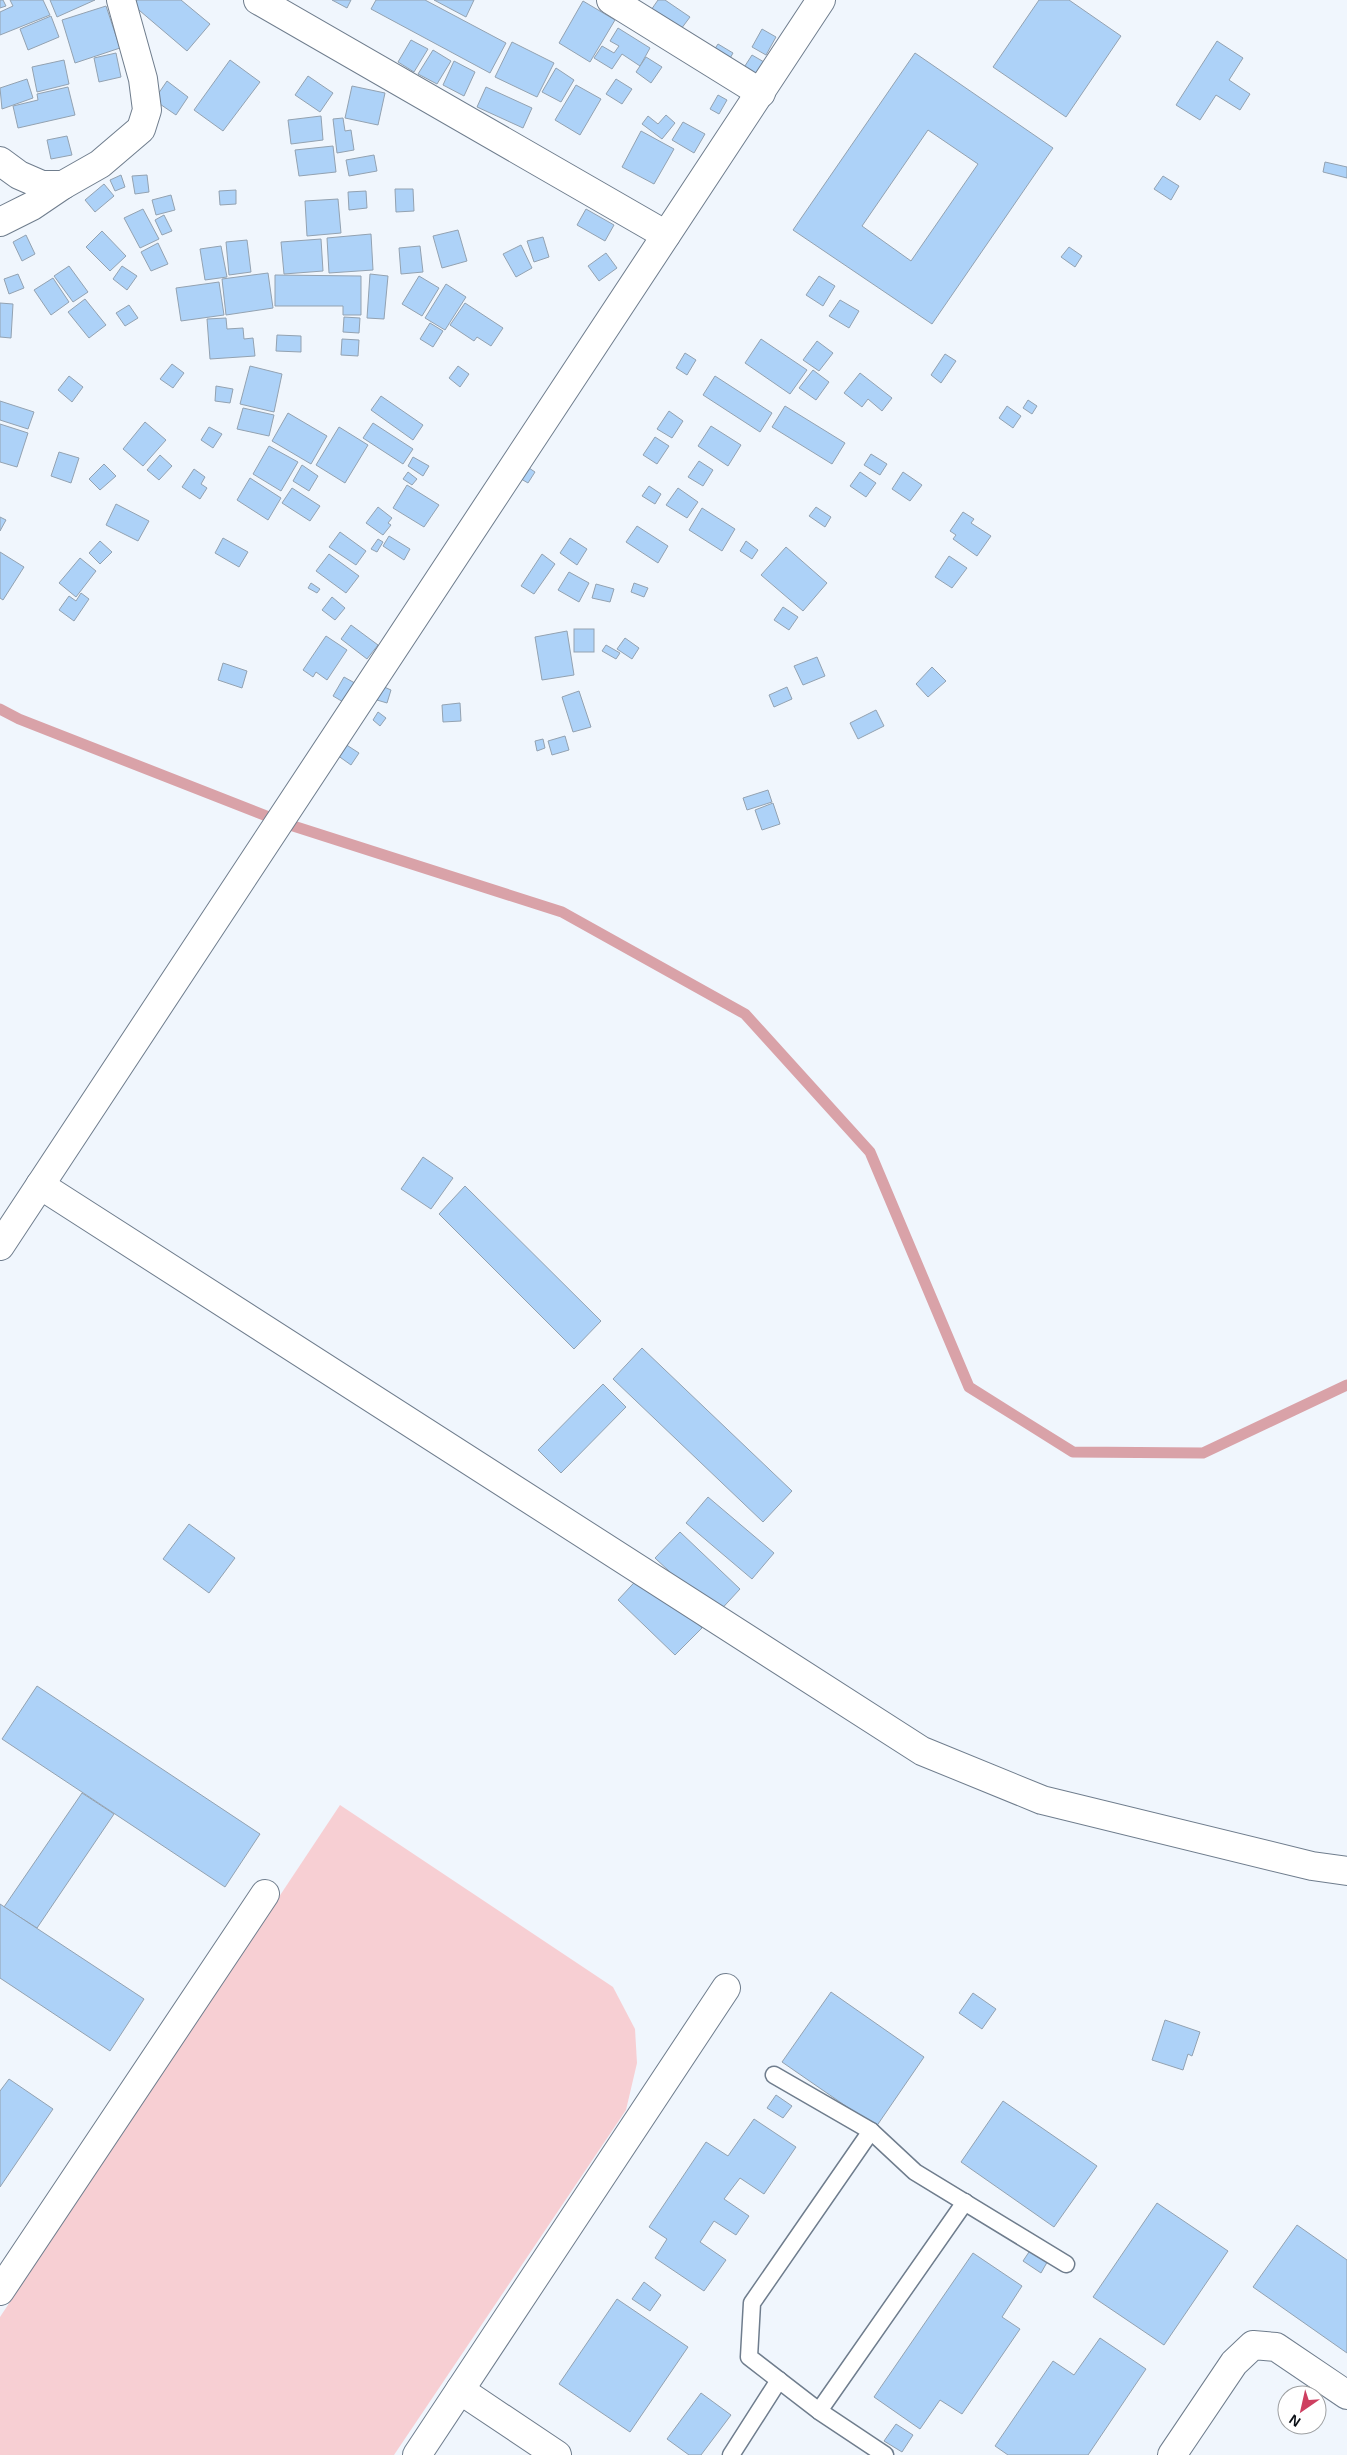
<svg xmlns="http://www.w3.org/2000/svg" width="1347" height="2455" viewBox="0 0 1347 2455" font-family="Helvetica,sans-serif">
  <rect width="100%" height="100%" fill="#f0f6fd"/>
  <!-- pitch -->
  <polygon fill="#f7cfd3" points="340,1805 613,1987 635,2029 637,2063 626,2110 394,2455 0,2455 0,2317"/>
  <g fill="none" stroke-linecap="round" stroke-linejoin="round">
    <!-- stream -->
    <polyline stroke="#d9a2a8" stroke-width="11" points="0,709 19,719 287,824 562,912 745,1014 870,1152 969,1387 1073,1452 1203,1453 1347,1385"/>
  </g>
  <!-- building -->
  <g fill="#add2f8" stroke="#93a2b1" fill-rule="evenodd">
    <polygon points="0,0 3,0 6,6 0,8"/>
    <polygon points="10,0 43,0 50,15 0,35 0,12 13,6"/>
    <polygon points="50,0 95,0 57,17"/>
    <polygon points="137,0 181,0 210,24 187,51 133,5"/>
    <polygon points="332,0 351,0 347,8"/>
    <polygon points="376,0 425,0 506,43 490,73 371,9"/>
    <polygon points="434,0 474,0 466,17"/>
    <polygon points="658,0 665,0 690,17 678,33 649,13"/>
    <polygon points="1039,0 1069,0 1121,36 1066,117 993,67"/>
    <polygon points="583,1 615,20 590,62 559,43"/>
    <polygon points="106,6 120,48 75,63 62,20"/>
    <polygon points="51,16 59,37 28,50 20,29"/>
    <polygon points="618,28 650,48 640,66 622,54 612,69 594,58 602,46 614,53 619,46 610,41"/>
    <polygon points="762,29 776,37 766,55 752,47"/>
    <polygon points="411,40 428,49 414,72 398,62"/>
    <polygon points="1217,41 1243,58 1229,80 1250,94 1240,110 1216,95 1200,120 1176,105"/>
    <polygon points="512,42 554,63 537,97 495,77"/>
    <polygon points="718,44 733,53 721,74 705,64"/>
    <polygon points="433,50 451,61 437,84 418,74"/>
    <polygon points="116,53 121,77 99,82 94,58"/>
    <path d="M915 53 1053 148 932 324 793 230ZM928 130 978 164 911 261 862 226Z"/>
    <polygon points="752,55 764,62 746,91 734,83"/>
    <polygon points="646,57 662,67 651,83 636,72"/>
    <polygon points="64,60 69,84 37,92 32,67"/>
    <polygon points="230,60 260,82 223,131 194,110"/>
    <polygon points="454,61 475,72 464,96 443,85"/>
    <polygon points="556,68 574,80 561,102 542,92"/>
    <polygon points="308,76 333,93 320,112 295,95"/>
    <polygon points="27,79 33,98 2,109 0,88"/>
    <polygon points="616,79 632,89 622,104 606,94"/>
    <polygon points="167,81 188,97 176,115 154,100"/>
    <polygon points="576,85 601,99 580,135 555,120"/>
    <polygon points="352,86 385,93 378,125 345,118"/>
    <polygon points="68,87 75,115 18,128 13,106 38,100 37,94"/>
    <polygon points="486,87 532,108 523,128 477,107"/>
    <polygon points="718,95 727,100 719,114 710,109"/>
    <polygon points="666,115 675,123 662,139 642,124 648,116 658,124"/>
    <polygon points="321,116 323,140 291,144 288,120"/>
    <polygon points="343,118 345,131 351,130 354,150 337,153 333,119"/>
    <polygon points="683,122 705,134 694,153 672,140"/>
    <polygon points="641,131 674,149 654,184 622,167"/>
    <polygon points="67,136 72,155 51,159 47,140"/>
    <polygon points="333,146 336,172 299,176 295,150"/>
    <polygon points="374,155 377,171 349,176 346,160"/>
    <polygon points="1325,162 1347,167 1347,178 1323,172"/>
    <polygon points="121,175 125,187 115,191 110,180"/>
    <polygon points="147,175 149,192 135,194 132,176"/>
    <polygon points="1163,176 1179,186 1171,200 1154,189"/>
    <polygon points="104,184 114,196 95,212 85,200"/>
    <polygon points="395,189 413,189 414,211 396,212"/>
    <polygon points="236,190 236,204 220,205 219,191"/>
    <polygon points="366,191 367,208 349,210 348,192"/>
    <polygon points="171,195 175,210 156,215 152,200"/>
    <polygon points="338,199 341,233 307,236 305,201"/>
    <polygon points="143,209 159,239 140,248 124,218"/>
    <polygon points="586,209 614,225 605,241 577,225"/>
    <polygon points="164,215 172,231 162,235 155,220"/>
    <polygon points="458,230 467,261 442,268 433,236"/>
    <polygon points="102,231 126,256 110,271 86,247"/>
    <polygon points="371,234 373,270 329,273 327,238"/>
    <polygon points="26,235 35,254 22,261 13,242"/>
    <polygon points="543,237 549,257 534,262 527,241"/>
    <polygon points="321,239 323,271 284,274 281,242"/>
    <polygon points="247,240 251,272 229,275 226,242"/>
    <polygon points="158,243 168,264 151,271 141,252"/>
    <polygon points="521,245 532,268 516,277 503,254"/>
    <polygon points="221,246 227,277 205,280 200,249"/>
    <polygon points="420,246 423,272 401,274 399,248"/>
    <polygon points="1069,247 1082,256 1075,267 1061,257"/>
    <polygon points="606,253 617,268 599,281 588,266"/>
    <polygon points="69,266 88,292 73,302 54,276"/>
    <polygon points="122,266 137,276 127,290 113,279"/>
    <polygon points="268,273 273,308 226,315 222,279"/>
    <polygon points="18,274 24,288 9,294 4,279"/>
    <polygon points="370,274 388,276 384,319 367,318"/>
    <polygon points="275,275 361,276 361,315 343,315 343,306 275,306"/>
    <polygon points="419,276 439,288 422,316 402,304"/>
    <polygon points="819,276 835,286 823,306 806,295"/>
    <polygon points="53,278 69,302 51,315 34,290"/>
    <polygon points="219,282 224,315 181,321 176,288"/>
    <polygon points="446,284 466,297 445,330 425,318"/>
    <polygon points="85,299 106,325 89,338 68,312"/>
    <polygon points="840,300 859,311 849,328 829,316"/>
    <polygon points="0,303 13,304 11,338 0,337"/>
    <polygon points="465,303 503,328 491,346 477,337 474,341 450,325"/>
    <polygon points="129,305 138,318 125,326 116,313"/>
    <polygon points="344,317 360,318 359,333 343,332"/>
    <polygon points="226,318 227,329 243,328 244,339 253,338 255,356 210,359 207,319"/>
    <polygon points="430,323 443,331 433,347 420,339"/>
    <polygon points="277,335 301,336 301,352 276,351"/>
    <polygon points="342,339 359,340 358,356 341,355"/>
    <polygon points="761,339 807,370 790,394 745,363"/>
    <polygon points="817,341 833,353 819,371 803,360"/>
    <polygon points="685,353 696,360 687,375 676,368"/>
    <polygon points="945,354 956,361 941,383 931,375"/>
    <polygon points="172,364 184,373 173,388 160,379"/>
    <polygon points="250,366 282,374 274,412 240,404"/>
    <polygon points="458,366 469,374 460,387 449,378"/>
    <polygon points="813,370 829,382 816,400 799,388"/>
    <polygon points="860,373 892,398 882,411 868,399 862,407 844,393"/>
    <polygon points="69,376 83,387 72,402 58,390"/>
    <polygon points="715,376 772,413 760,432 703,395"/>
    <polygon points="216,386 233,389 230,403 215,401"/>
    <polygon points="381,396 423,425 413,440 371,410"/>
    <polygon points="1028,400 1037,406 1032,414 1023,408"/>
    <polygon points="0,401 34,412 28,429 0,420"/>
    <polygon points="785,406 845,443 832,464 772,427"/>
    <polygon points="1007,406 1021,416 1013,428 999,418"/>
    <polygon points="243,408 274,415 269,436 237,429"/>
    <polygon points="669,411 683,421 672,438 657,429"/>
    <polygon points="288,413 327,436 311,464 272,441"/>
    <polygon points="145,422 166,440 143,466 123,449"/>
    <polygon points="373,423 413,449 403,464 363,438"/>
    <polygon points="0,424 28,433 17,467 0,462"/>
    <polygon points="711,426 741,445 728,466 698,446"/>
    <polygon points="209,427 222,434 213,448 201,440"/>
    <polygon points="339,427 368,445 345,483 316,465"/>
    <polygon points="655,437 669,446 657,464 643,455"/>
    <polygon points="269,446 298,462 281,491 253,474"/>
    <polygon points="59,452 79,458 71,483 51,476"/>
    <polygon points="871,454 887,464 880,475 864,465"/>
    <polygon points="160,455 172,466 159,480 147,470"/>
    <polygon points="413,457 429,466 423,476 408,466"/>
    <polygon points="699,461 713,470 703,486 688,477"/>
    <polygon points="104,464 116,476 100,490 89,479"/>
    <polygon points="523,464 535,472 528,483 516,476"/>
    <polygon points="302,465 318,476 309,491 293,481"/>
    <polygon points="194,469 205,477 201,484 207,488 200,499 182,487"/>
    <polygon points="408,472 417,479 412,485 403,479"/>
    <polygon points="860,472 876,483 866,497 850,486"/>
    <polygon points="903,472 922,485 910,501 892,489"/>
    <polygon points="250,478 281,498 268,520 237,500"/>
    <polygon points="407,485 439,505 424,527 393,508"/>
    <polygon points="649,486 661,494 655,504 642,496"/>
    <polygon points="292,488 320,506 310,521 282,503"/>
    <polygon points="678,488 698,502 687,518 666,505"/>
    <polygon points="116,504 149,521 138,541 106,525"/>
    <polygon points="378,507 392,518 388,523 391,525 383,535 366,523"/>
    <polygon points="816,507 831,517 825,527 809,516"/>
    <polygon points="702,508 735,529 722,551 689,530"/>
    <polygon points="963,512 974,519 971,523 991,536 977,556 953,539 956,535 950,531"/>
    <polygon points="0,517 6,520 0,531"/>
    <polygon points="637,526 668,546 658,563 626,542"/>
    <polygon points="340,532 366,551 356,565 329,547"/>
    <polygon points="389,536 410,549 404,560 383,546"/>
    <polygon points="223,538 248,552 239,567 215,553"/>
    <polygon points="570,538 587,549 577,565 560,553"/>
    <polygon points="378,539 383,542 377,552 371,549"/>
    <polygon points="100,541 112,552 100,564 89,553"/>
    <polygon points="746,541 758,550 752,559 740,551"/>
    <polygon points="786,547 827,583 803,611 761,575"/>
    <polygon points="0,552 24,567 3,600 0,598"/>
    <polygon points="329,554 359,576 346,593 316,571"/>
    <polygon points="542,554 555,564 534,594 521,586"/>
    <polygon points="949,556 967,568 952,588 935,577"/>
    <polygon points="80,558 96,571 76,597 59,583"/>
    <polygon points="569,572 589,583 579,602 558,590"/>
    <polygon points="311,583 320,589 317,593 308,588"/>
    <polygon points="634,583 648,588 644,597 631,592"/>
    <polygon points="596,584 614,589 610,602 592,598"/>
    <polygon points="81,593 89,599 74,621 59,610 69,596 76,601"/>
    <polygon points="332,597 345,608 335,620 322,610"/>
    <polygon points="783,607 798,617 789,630 774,620"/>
    <polygon points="351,625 378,645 367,659 341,639"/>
    <rect x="574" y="629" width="20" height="23"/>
    <polygon points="567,631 574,675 542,680 535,637"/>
    <polygon points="326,636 347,650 327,680 316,672 313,677 303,670"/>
    <polygon points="625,638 639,648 632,659 617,649"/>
    <polygon points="606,645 620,653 616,659 602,651"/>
    <polygon points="817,657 825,676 803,685 794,666"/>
    <polygon points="223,663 247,671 242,688 218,680"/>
    <polygon points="932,667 946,681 928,697 916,684"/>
    <polygon points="344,677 362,687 350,706 333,696"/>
    <polygon points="382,686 391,690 387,703 377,700"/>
    <polygon points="787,687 792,699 774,707 769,695"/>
    <polygon points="579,691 591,727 573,732 562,697"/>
    <polygon points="460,703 461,721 443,722 442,705"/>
    <polygon points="876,710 884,726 858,739 850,723"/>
    <polygon points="378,712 386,718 380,726 373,720"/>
    <polygon points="565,736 569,750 552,755 548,741"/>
    <polygon points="543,739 545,748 537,751 535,741"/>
    <polygon points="345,744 359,753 351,765 337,755"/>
    <polygon points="768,790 772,802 747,810 743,798"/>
    <polygon points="773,803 780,824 762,830 755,810"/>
    <polygon points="423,1157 453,1178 431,1209 401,1189"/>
    <polygon points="465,1186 601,1321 574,1349 439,1214"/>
    <polygon points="642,1348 792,1491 763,1522 613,1379"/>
    <polygon points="603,1384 626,1407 561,1473 538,1450"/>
    <polygon points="708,1497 774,1553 752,1579 686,1523"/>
    <polygon points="189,1524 235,1558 209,1593 163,1559"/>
    <polygon points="680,1532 740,1589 716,1615 655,1558"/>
    <polygon points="644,1572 702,1628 675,1655 618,1600"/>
    <polygon points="37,1686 260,1834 225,1887 2,1739"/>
    <polygon points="82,1793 114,1814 37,1928 4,1907"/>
    <polygon points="0,1904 144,1999 110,2051 0,1978"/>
    <polygon points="831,1992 924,2057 876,2127 782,2062"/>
    <polygon points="973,1993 996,2009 982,2029 959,2013"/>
    <polygon points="1165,2020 1200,2032 1192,2056 1188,2054 1183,2070 1152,2060"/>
    <polygon points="9,2079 53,2109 0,2187 0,2091"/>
    <polygon points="776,2095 792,2106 783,2118 767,2108"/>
    <polygon points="1003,2101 1097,2166 1054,2227 961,2162"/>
    <polygon points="754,2119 796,2147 764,2194 740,2178 724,2199 749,2216 736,2235 714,2221 700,2242 726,2260 704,2291 655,2258 667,2239 649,2227 706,2142 728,2156"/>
    <polygon points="1157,2203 1228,2251 1164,2345 1093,2297"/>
    <polygon points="1297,2225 1347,2260 1347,2353 1253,2287"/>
    <polygon points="1033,2246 1050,2257 1041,2273 1023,2261"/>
    <polygon points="973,2253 1022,2286 1002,2317 1020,2329 962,2414 940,2400 920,2429 874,2397"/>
    <polygon points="644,2282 661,2295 650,2311 632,2299"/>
    <polygon points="617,2299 688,2347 630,2432 559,2384"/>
    <polygon points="1100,2338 1146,2369 1088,2455 1008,2455 995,2446 1053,2361 1074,2375"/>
    <polygon points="701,2393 731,2415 701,2455 689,2455 667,2439"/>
    <polygon points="896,2424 913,2435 902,2452 884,2441"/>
  </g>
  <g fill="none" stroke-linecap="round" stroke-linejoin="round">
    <defs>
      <g id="service">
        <polyline points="774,2075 871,2131 915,2172 1066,2264"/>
        <polyline points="871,2131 752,2303 749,2357 819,2411 885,2455"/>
        <polyline points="819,2411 965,2202"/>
        <polyline points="731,2455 779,2380"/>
      </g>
      <g id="minor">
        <polyline points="258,0 666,235"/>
        <polyline points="611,0 761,93"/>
        <polyline points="0,161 19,175 42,185 63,185 100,164 141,129 147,110 143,79 121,0"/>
        <polyline points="0,222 32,206 63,185"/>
        <polyline points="40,1185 922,1751 1042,1800 1312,1866 1347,1871"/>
        <polyline points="0,1246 821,0"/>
        <polyline points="0,2291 265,1894"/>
        <polyline points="460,2390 557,2455"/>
        <polyline points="417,2455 726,1988"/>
        <polyline points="1172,2455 1234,2363 1253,2345 1276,2347 1347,2395"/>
      </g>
    </defs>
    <!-- service casing -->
    <use href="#service" stroke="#6f7d8d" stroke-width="19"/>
    <!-- minor casing -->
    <use href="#minor" stroke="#6f7d8d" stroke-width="30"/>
    <!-- service -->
    <use href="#service" stroke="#fff" stroke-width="16"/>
    <!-- minor -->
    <use href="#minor" stroke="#fff" stroke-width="28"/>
  </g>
  <!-- north arrow -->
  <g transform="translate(1302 2410) rotate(214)"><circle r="24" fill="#ffffff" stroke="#9ea0a2"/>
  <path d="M0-4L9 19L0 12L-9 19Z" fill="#ce3f60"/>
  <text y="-8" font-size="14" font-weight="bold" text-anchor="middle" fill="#0c1117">N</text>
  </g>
</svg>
